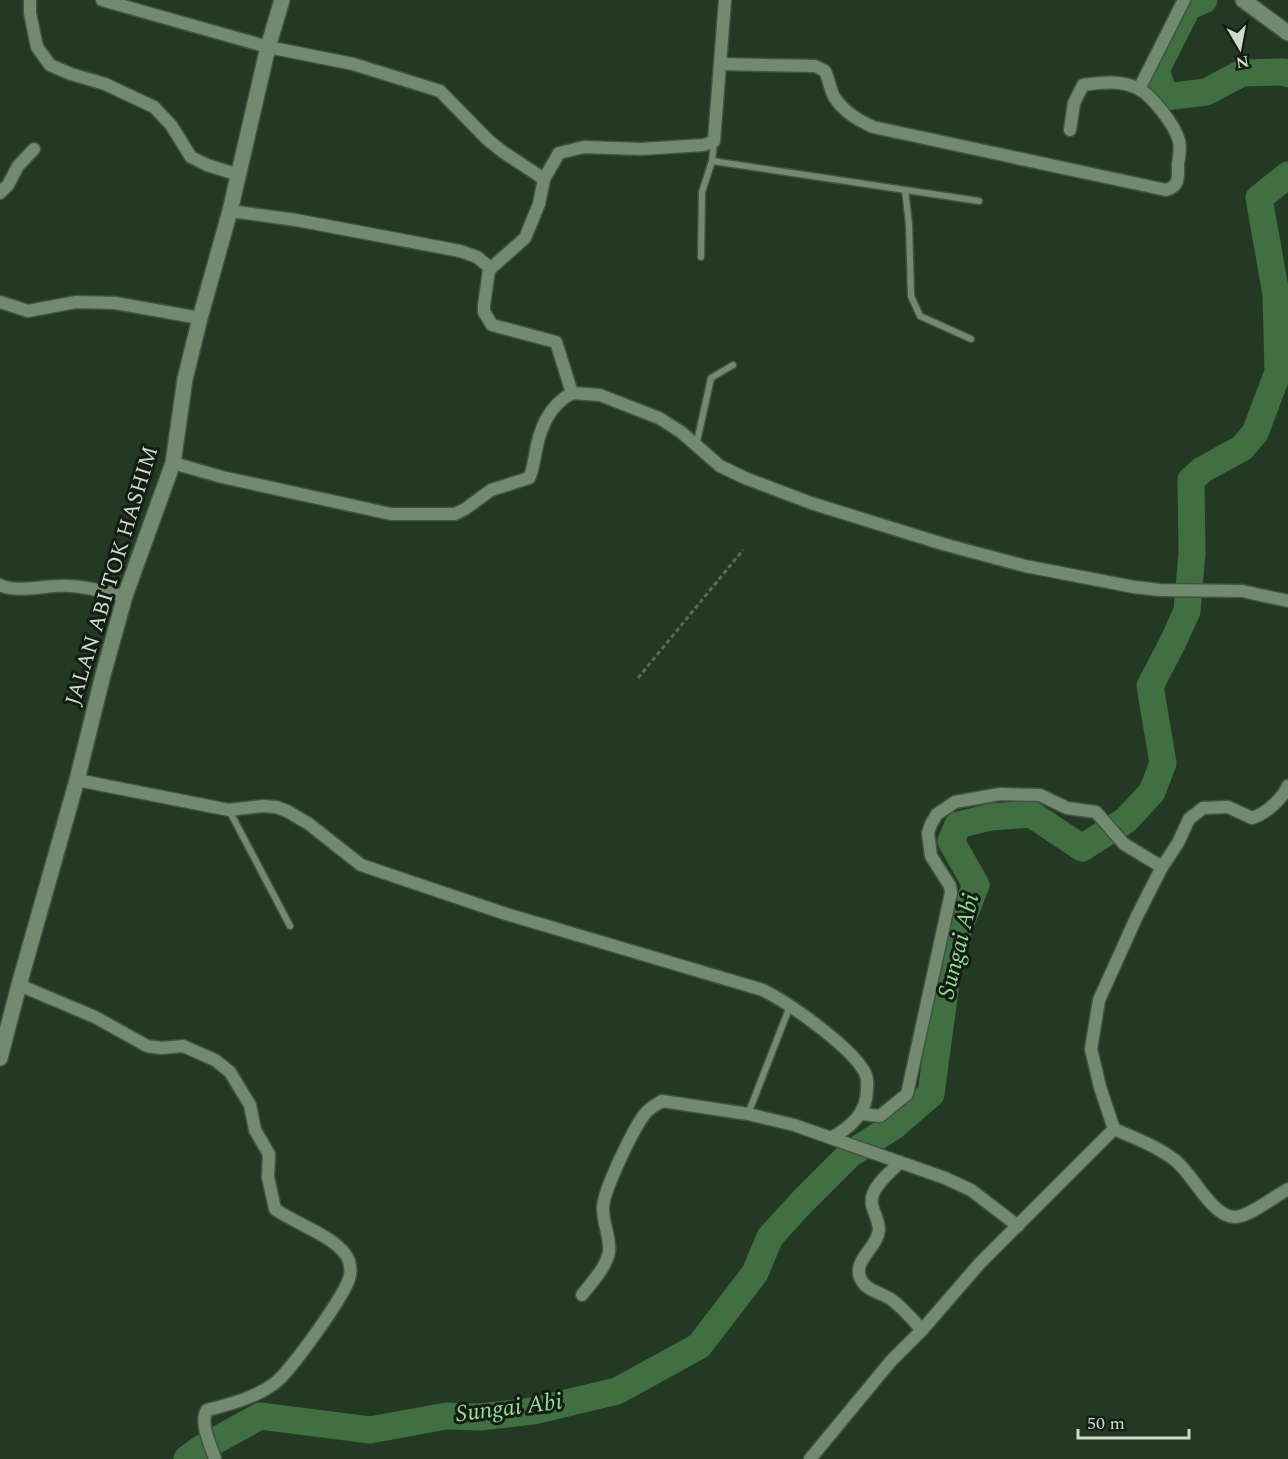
<svg xmlns="http://www.w3.org/2000/svg" width="1288" height="1459" viewBox="0 0 1288 1459" font-family="Spectral,serif">
  <rect width="100%" height="100%" fill="#233923"/>
  <g fill="none" stroke-linecap="round" stroke-linejoin="round">
    <!-- river -->
    <g stroke="#406f41" stroke-width="27">
      <polyline points="1204,0 1188,7 1156,70 1165,97 1206,92 1242,73 1284,72 1288,74"/>
      <polyline points="187,1459 202,1448 260,1416 370,1430 446,1416 480,1417 533,1411 617,1391 699,1346 755,1273 770,1237 802,1202 850,1154 894,1126 931,1094 948,968 959,928 976,885 951,841 958,825 991,817 1031,814 1082,848 1126,820 1152,792 1163,763 1150,686 1172,644 1187,611 1192,553 1191,480 1202,470 1242,448 1255,433 1278,372 1276,294 1259,198 1288,175"/>
    </g>
    <defs>
      <g id="lane">
        <polyline points="712,161 979,201"/>
        <polyline points="905,190 909,224 911,296 920,316 971,339"/>
        <polyline points="701,257 702,192 712,161 714,142"/>
        <polyline points="696,446 711,378 733,365"/>
        <polyline points="229,810 290,926"/>
        <polyline points="748,1114 790,1006"/>
      </g>
      <g id="street">
        <polyline points="30,0 30,13 37,47 50,65 71,74 105,84 154,107 171,125 191,157 207,165 239,175"/>
        <polyline points="102,0 268,47 353,64 440,91 488,140 503,152 544,179"/>
        <path d="M720 64 815 66 825 71C829 79 830 91 835 98 844 112 858 120 873 127L1166 190C1180 186 1178 177 1178 164 1179 157 1181 149 1179 141 1175 125 1153 97 1139 89 1122 80 1102 82 1083 85L1074 103 1070 130"/>
        <polyline points="1139,89 1184,0"/>
        <polyline points="0,193 8,185 18,166 34,149"/>
        <polyline points="489,270 525,238 539,204 544,179 559,153 584,147 641,149 704,145 714,141 725,0"/>
        <polyline points="0,302 28,311 76,302 115,303 200,318"/>
        <polyline points="572,393 600,395 659,418 681,432 720,466 745,478 811,503 943,544 1025,566 1134,587 1160,590 1242,591 1288,601"/>
        <path d="M173 463 222 477 391 514H455L465 509 491 490 529 478C533 471 533 464 535 456 539 430 548 406 572 393L556 342 492 325 484 312V305L489 270 488 266 477 257 460 251 296 220 230 211"/>
        <path d="M0 585C18 594 48 584 70 586 88 587 107 592 125 596"/>
        <path d="M77 780 229 810 263 806 276 807 287 811 309 824 361 865 503 913 763 990C789 1003 855 1049 866 1075 868 1080 867 1084 867 1089 867 1113 851 1127 831 1138L794 1125 748 1114 662 1101C656 1105 649 1108 644 1115 633 1130 604 1189 603 1207 602 1222 611 1238 609 1252 606 1268 591 1283 582 1295"/>
        <path d="M1288 786C1282 799 1267 813 1252 818L1228 807 1203 808 1189 819 1178 843 1162 867 1137 916 1099 1000 1091 1049 1100 1087 1114 1129C1135 1138 1159 1147 1176 1161 1194 1176 1212 1217 1235 1217 1249 1217 1275 1196 1288 1189"/>
        <path d="M19 985 95 1017 147 1046 161 1048 183 1046 215 1060 230 1072 250 1105 255 1130 269 1154 268 1177 275 1209C295 1224 341 1238 349 1261 350 1264 351 1272 350 1275 348 1292 289 1373 275 1383 255 1398 230 1404 207 1410 199 1423 211 1445 215 1459"/>
        <polyline points="862,1114 880,1116 907,1094 951,893 950,886 931,856 928,833 931,824 937,814 955,802 1000,794 1040,795 1067,808 1096,812 1124,844 1162,867"/>
        <polyline points="831,1138 945,1178 971,1190 1018,1226"/>
        <path d="M900 1162C891 1172 878 1181 873 1194 868 1207 879 1216 879 1230 877 1250 847 1263 864 1284 871 1292 884 1294 892 1300 903 1308 913 1320 922 1330"/>
        <polyline points="810,1459 891,1361 922,1330 980,1263 1114,1129"/>
      </g>
      <g id="secondary">
        <polyline points="1243,0 1288,33"/>
        <polyline points="0,1058 19,985 77,780 103,675 125,596 173,463 185,379 200,318 230,211 268,47 282,0"/>
      </g>
    </defs>
    <!-- lane casing -->
    <use href="#lane" stroke="#415441" stroke-width="9"/>
    <!-- street casing -->
    <use href="#street" stroke="#415441" stroke-width="15"/>
    <!-- secondary casing -->
    <use href="#secondary" stroke="#415441" stroke-width="18"/>
    <!-- path -->
    <polyline stroke="#586b58" stroke-width="3" stroke-dasharray="4.5 3" stroke-linecap="butt" points="638,678 743,550"/>
    <!-- lane -->
    <use href="#lane" stroke="#718a70" stroke-width="6"/>
    <!-- street -->
    <use href="#street" stroke="#718a70" stroke-width="12"/>
    <!-- secondary -->
    <use href="#secondary" stroke="#718a70" stroke-width="15"/>
  </g>
  <g text-anchor="middle" dominant-baseline="central" stroke-width="6" stroke-linejoin="round" paint-order="stroke">
    <!-- street labels -->
    <g font-size="22" fill="#cddacc" stroke="#131d13">
      <text transform="translate(112 576) rotate(-73)">JALAN ABI TOK HASHIM</text>
    </g>
    <!-- water labels -->
    <g font-size="24" font-style="italic" fill="#96db96" stroke="#131d13">
      <text transform="translate(959 946) rotate(-76)">Sungai Abi</text>
      <text transform="translate(509 1408) rotate(-7)">Sungai Abi</text>
    </g>
  </g>
  <!-- north arrow -->
  <g transform="translate(1240 48) rotate(170)" stroke="#131d13" stroke-width="4.5" paint-order="stroke">
  <path d="M0-4.5L10 22L0 15L-10 22Z" fill="#cddacc"/>
  <text y="-9" font-size="16" font-weight="bold" text-anchor="middle" fill="#cddacc">N</text>
  </g>
  <!-- scale -->
  <path d="M1078 1429v9h111v-9" fill="none" stroke="#cddacc" stroke-width="3"/>
  <text x="1087" y="1429" font-size="18" fill="#cddacc" stroke="#131d13" stroke-width="4.5" paint-order="stroke">50 m</text>
</svg>
